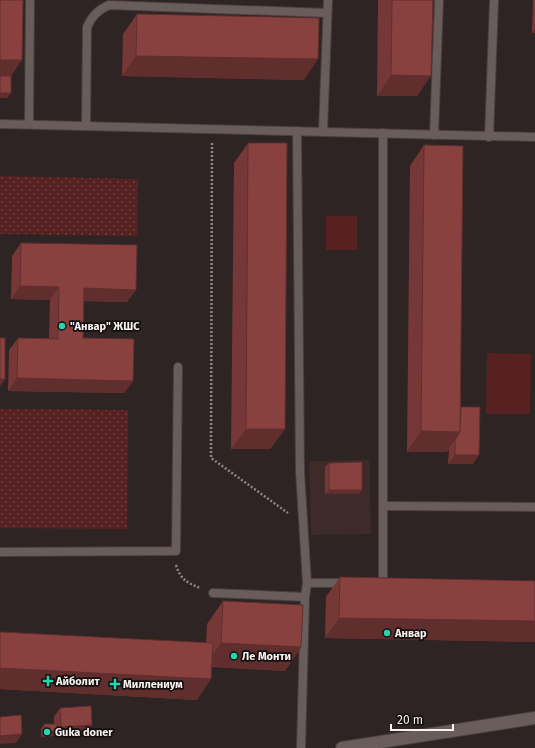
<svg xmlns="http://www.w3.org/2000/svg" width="535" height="748" viewBox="0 0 535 748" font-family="'Fira Sans',sans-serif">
  <defs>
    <pattern id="grass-dots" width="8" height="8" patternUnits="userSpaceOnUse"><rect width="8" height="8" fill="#562120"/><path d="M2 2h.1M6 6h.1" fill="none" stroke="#6f4241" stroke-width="1.8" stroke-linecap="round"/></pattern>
  </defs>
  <rect width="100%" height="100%" fill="#2e2423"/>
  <!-- built -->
  <polygon fill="#3d2b2a" points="369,460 371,534 311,535 309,461"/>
  <!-- grass -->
  <g fill="url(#grass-dots)">
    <polygon points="0,176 138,179 137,236 0,234"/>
    <polygon points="0,409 128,410 127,529 0,528"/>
  </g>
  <!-- park -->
  <g fill="#562120">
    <rect x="326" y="216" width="31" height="34"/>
    <polygon points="487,353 531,354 530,414 486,414"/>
  </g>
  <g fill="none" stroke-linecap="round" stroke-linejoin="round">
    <defs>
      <g id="service">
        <polyline points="0,124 535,137"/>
        <polyline points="29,124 30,0"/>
        <path d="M86 126 87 27C92 16 98 10 109 5L327 13"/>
        <polyline points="297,131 300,472 307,583"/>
        <polyline points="323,131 328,0"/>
        <polyline points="383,133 383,583"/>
        <polyline points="434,135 439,0"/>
        <polyline points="489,137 494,0"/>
        <polyline points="383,506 535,507"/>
        <polyline points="0,552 176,551 178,367"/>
        <polyline points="213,593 305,597"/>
        <polyline points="301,748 305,597 307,583 347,583"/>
      </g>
      <polyline id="tertiary" points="342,748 535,718"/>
    </defs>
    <!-- service casing -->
    <use href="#service" stroke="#483f3f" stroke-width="10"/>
    <!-- tertiary casing -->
    <use href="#tertiary" stroke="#483f3f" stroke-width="14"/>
    <!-- path -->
    <g stroke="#8f8786" stroke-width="2.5" stroke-dasharray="2 2" stroke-linecap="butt">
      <polyline points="212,143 211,458 288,513"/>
      <path d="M176 565C181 580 186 582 200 588"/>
    </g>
    <!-- service -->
    <use href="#service" stroke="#695d5c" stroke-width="8"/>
    <!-- tertiary -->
    <use href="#tertiary" stroke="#695d5c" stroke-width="12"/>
  </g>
  <!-- wall -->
  <g fill="#763837">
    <polygon points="378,0 433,0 417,96 377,96"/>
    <polygon points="533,0 535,0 535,33 532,33"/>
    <polygon points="137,14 304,80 122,76 123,34"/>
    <polygon points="248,143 285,429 270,449 231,449 234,163"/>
    <polygon points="424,145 461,407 473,464 448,464 449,449 446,452 407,452 410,166"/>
    <polygon points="21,243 136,290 127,302 84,301 83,338 133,381 124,393 8,391 9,350 18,338 49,338 50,300 11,299 12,256"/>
    <polygon points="329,463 362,490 359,494 325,494 325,467"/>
    <polygon points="340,577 535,581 535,642 325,638 326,597"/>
    <polygon points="223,601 301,647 285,671 212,667 197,700 0,689 0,632 206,643 207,624"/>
    <polygon points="60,708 92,725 86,734 55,735 54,736 41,737 41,729 44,724 54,724 54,717"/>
  </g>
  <!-- shaded-wall -->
  <g fill="#602e2d">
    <polygon points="535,29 535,33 532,33"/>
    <polygon points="136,56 318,59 304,80 122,76"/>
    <polygon points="0,60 22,60 8,81 0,81"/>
    <polygon points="391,75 431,76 417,96 377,96"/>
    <polygon points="0,93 11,93 7,98 0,98"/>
    <polygon points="20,286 59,287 50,300 11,299"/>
    <polygon points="84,288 136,290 127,302 75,301"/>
    <polygon points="17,378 133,381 124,393 8,391"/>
    <polygon points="0,379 5,379 0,386"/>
    <polygon points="246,429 285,429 270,449 231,449"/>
    <polygon points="421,431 460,432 446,452 407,452"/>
    <polygon points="455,455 479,455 473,464 448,464"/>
    <polygon points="329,490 362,490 359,494 325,494"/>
    <polygon points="339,618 535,621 535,642 325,638"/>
    <polygon points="221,643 301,647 285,671 204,666"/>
    <polygon points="0,668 211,679 197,700 0,689"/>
    <polygon points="92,725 86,734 55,736 61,727"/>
    <polygon points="57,731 54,736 41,737 45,732"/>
    <polygon points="22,734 16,743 0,744 0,736"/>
  </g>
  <!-- building -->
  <g fill="#894140" stroke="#602e2d">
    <polygon points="0,0 23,0 22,60 0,60"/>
    <polygon points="392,0 433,0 431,76 391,75"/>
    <polygon points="137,14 319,18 318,59 136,56"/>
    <rect x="0" y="76" width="11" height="17"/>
    <polygon points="248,143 287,143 285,429 246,429"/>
    <polygon points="424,145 463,146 460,432 421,431"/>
    <polygon points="21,243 137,245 136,290 84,288 83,338 134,339 133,381 17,378 18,338 58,339 59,287 20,286"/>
    <rect x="0" y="338" width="5" height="41"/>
    <polygon points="461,407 480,407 479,455 455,455 455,440 460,432"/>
    <polygon points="362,462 362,490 329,490 329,463"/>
    <polygon points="340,577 535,581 535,621 339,618"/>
    <polygon points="223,601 303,605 301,647 221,643"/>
    <polygon points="0,632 213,643 211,679 0,668"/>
    <polygon points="91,706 92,725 61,727 60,708"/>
    <polygon points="21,715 22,734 0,736 0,717"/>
    <polygon points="44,724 57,724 57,731 45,732"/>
  </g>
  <!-- markers -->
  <g fill="#25d5ae" stroke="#130f0e" stroke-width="1.5">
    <circle cx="62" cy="326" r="4"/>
    <circle cx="387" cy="633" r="4"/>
    <circle cx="234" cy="656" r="4"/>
    <path d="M46 675h4v4h4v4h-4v4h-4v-4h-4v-4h4z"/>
    <path d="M113 678h4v4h4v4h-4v4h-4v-4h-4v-4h4z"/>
    <circle cx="47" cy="732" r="4"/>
  </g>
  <g text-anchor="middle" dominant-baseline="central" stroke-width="3.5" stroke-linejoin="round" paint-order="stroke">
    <!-- poi labels -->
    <g font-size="11" font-weight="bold" fill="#f9f2f1" stroke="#130f0e" text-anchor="start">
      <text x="70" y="326">"Анвар" ЖШС</text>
      <text x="395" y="633">Анвар</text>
      <text x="242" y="656">Ле Монти</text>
      <text x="56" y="681">Айболит</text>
      <text x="123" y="684">Миллениум</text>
      <text x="55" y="732">Guka doner</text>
    </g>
  </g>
  <!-- scale -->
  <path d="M391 724v6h62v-6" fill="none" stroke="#f9f2f1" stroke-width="2"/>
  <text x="397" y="724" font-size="12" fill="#f9f2f1" stroke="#130f0e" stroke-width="3" paint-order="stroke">20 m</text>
</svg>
